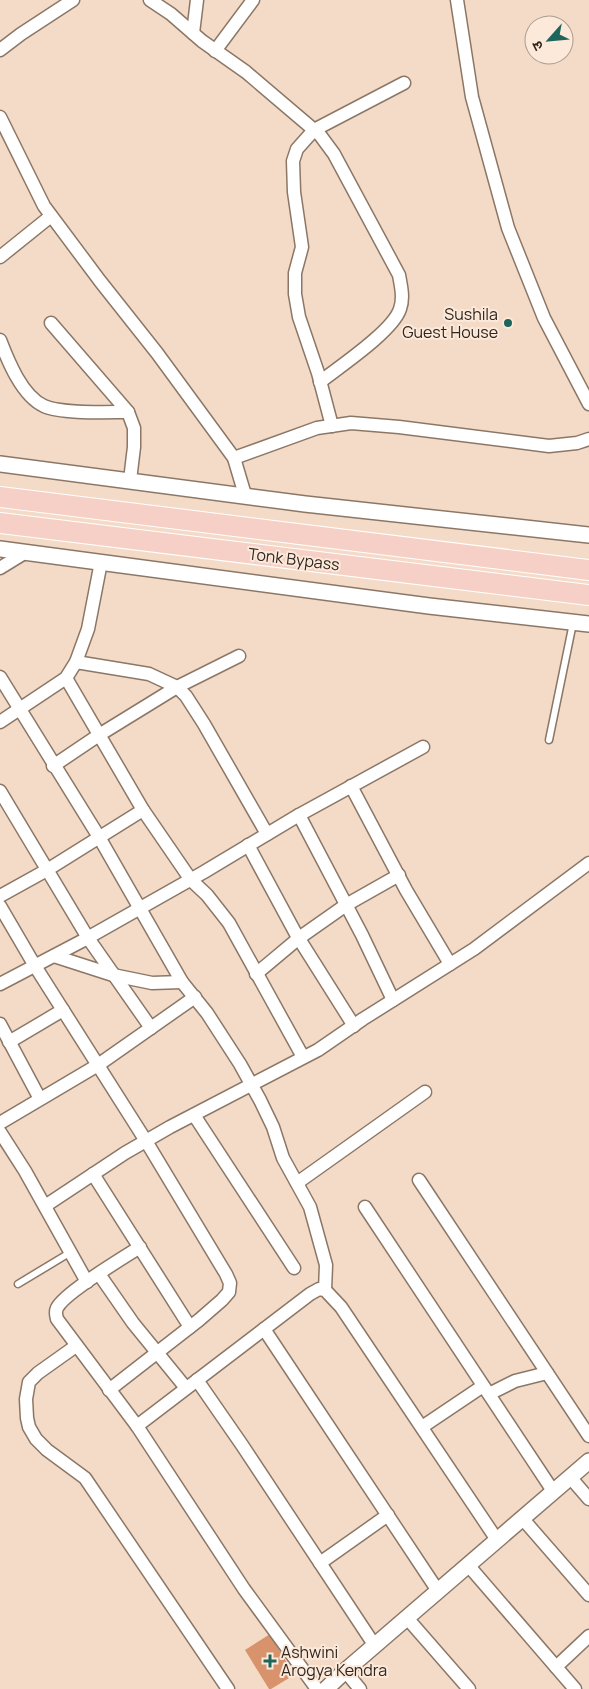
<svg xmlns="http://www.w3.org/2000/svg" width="589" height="1689" viewBox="0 0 589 1689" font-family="Manrope,'Noto Sans Devanagari',sans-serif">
  <rect width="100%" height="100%" fill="#f3dbc8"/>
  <!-- building -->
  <polygon fill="#d9936c" points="270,1634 294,1675 271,1689 269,1689 245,1650"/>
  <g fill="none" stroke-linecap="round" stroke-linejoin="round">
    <defs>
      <g id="service">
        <polyline points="549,740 573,623"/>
        <polyline points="18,1284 71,1252"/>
      </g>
      <g id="minor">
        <path d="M150 0 171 14 202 41 246 72 320 135 334 154 399 275C401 286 404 298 400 309 393 331 339 367 320 382"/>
        <polyline points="457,0 472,97 508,228 544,318 589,404"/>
        <polyline points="193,33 197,0"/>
        <polyline points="0,50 21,34 73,0"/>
        <polyline points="215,51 253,0"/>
        <polyline points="0,117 44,206 100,281 157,353 234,458 245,495"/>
        <polyline points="0,257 51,216"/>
        <polyline points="51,323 128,412 134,428 134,447 130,480"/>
        <path d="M0 340C8 361 22 396 44 406 61 414 107 412 128 412"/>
        <polyline points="332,426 318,373 299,317 295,294 295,273 302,247 294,192 293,161 297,149 314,130 404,83"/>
        <polyline points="234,458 317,428 351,423 399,427 549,446 577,443 589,439"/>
        <polyline points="0,568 26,552"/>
        <polyline points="76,662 149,674 177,687 186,696 204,724 267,834"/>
        <polyline points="0,677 99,837 182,982 207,1013 240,1064 260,1100 273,1127 283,1158 310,1207 326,1265 325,1290"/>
        <polyline points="66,678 143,810 191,880 207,895 229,923 303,1057"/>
        <polyline points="0,722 66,678 76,662 88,629 101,562"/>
        <polyline points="53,766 99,735 177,687 239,656"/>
        <polyline points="351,786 406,890 450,964"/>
        <polyline points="0,791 88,938 151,1028"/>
        <polyline points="299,815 362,935 393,1000"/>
        <polyline points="248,845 296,934 354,1026"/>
        <polyline points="0,896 47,870 143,810"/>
        <polyline points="0,906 35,966 146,1141 226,1274 230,1283 229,1292 222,1300 199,1320 109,1390"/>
        <polyline points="54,956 113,975 152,983 182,982"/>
        <polyline points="256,974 299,938 346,905 399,875"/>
        <polyline points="0,984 82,941 204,872 299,815 423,747"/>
        <polyline points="0,1024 40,1099"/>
        <polyline points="9,1042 63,1010"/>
        <polyline points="194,1115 294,1268"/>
        <polyline points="0,1123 98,1065 195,997"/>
        <polyline points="0,1132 25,1171 87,1282"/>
        <polyline points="93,1174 190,1327"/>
        <polyline points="419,1180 589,1436"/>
        <polyline points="297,1183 425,1092"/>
        <polyline points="45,1206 125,1153 170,1127 318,1050 363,1019 474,949 589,863"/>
        <polyline points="365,1207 553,1491"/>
        <path d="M140 1247C123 1258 64 1293 57 1308 55 1312 56 1315 57 1319L137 1426 244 1589 317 1689"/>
        <polyline points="99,1274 133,1323 186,1388"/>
        <polyline points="264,1329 438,1591"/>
        <polyline points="76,1346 38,1373 29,1382 26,1399 27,1418 29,1427 36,1439 47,1450 85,1478 228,1689"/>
        <polyline points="197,1380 242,1445 375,1646"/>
        <polyline points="489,1394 515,1381 547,1373"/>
        <polyline points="137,1426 310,1294 319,1289 325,1290 341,1307 497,1540"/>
        <polyline points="422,1427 483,1386"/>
        <polyline points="570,1477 589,1499"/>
        <polyline points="522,1518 589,1595"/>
        <polyline points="320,1563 388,1515"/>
        <polyline points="468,1565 575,1689"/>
        <polyline points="407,1618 469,1689"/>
        <polyline points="556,1667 589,1636"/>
        <polyline points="345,1671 360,1689"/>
      </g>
      <g id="tertiary">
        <polyline points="0,464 305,504 589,535"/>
        <polyline points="0,549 429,606 589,624"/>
        <polyline points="326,1689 345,1671 589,1461"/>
      </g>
      <g id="trunk">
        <polyline points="0,497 589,570"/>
        <polyline points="0,523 589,595"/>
      </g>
    </defs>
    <!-- service casing -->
    <use href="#service" stroke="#8c7766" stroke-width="9"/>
    <!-- minor casing -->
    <use href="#minor" stroke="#8c7766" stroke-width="15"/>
    <!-- tertiary casing -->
    <use href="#tertiary" stroke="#8c7766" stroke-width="18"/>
    <!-- trunk casing -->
    <use href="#trunk" stroke="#fff" stroke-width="22"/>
    <!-- service -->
    <use href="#service" stroke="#fff" stroke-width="6"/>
    <!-- minor -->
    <use href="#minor" stroke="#fff" stroke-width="12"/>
    <!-- tertiary -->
    <use href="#tertiary" stroke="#fff" stroke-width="15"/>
    <!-- trunk -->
    <use href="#trunk" stroke="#f6d0c6" stroke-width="20"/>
  </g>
  <!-- markers -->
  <g fill="#1e665b" stroke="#fce9da" stroke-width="2">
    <circle cx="508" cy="323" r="5"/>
    <path d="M267.5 1653.5h5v5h5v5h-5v5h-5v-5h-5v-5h5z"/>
  </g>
  <g text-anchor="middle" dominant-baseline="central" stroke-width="4" stroke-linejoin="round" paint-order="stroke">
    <!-- poi labels -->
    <g font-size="16" fill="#2f261f" stroke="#fce9da" text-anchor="end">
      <text x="498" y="314">Sushila<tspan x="498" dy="18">Guest House</tspan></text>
      <text x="281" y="1652" text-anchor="start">Ashwini<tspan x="281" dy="18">Arogya Kendra</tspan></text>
    </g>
    <!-- street labels -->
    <g font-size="16" fill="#2f261f" stroke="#fce9da">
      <text transform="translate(294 559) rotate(7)">Tonk Bypass</text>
    </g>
  </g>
  <!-- north arrow -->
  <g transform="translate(549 40) rotate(243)"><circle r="24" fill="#fce9da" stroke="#aa9b8f"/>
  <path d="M0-4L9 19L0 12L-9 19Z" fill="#1e665b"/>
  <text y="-8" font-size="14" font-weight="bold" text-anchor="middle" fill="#2f261f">उ</text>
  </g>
</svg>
